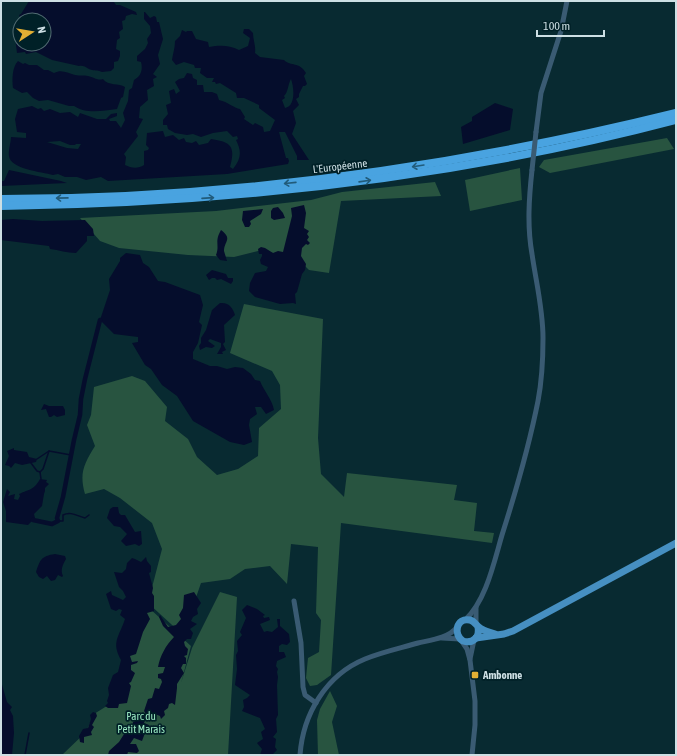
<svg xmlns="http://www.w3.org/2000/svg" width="677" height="756" viewBox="0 0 677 756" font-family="'Asap Condensed',sans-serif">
  <rect width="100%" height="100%" fill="#082a31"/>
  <!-- green -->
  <g fill="#285440">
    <polygon points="667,138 674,149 550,173 539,167 544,160"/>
    <polygon points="520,168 522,200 470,211 465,180"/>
    <polygon points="435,182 441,196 341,201 329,273 309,270 299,260 262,250 234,257 188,255 119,248 100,241 80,218 216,211 311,200 342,192"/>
    <path d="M244 304 323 319 318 438 321 474 344 497 347 473 457 485 454 500 477 503 474 531 494 533 492 543 341 523 331 675 317 685 310 686 306 678 308 658 319 652 321 620 316 613 318 547 291 544 287 584 270 566 245 569 230 579 201 583 183 635 148 603 162 549 152 523 120 498 104 489 85 494C79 473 84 464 95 446L87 425 91 415 94 387 132 376 145 381 167 407 165 421 188 439 197 457 217 475 238 469 258 456 259 428 281 409 280 385 272 371 230 353Z"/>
    <polygon points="220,592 237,597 228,755 62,755 86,732 94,714 118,699 139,599 191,646 181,683 192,648"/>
    <polygon points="330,691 337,706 332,722 339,755 318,755 317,720 320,709"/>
  </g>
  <!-- water -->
  <g fill="#050d2c" fill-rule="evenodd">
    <path d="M29 1H102L114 2 116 5H120L136 12 137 15 132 14 126 16 125 20 122 21 123 29 119 32 120 38 117 40 116 49 120 51V56L118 61 114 62V68L111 71 102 72C98 70 96 71 92 70 87 69 85 65 79 66L52 60 36 52 26 54 25 52 17 53 15 37 20 36V44H44V20H20V26H17L16 23 21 19 19 15 21 14Z"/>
    <path d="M144 12H145L150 18 154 16 156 17 157 22H159L163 39 158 55 160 64 153 74 157 77 153 79 154 86 147 90 148 100 140 107 139 118 143 119 136 132 138 136 124 154 126 157 125 165C131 168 138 169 144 165V151L148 150 149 148 146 145 147 133 163 131 165 137 173 135 179 140 184 138 186 142 192 143 196 141 199 145 208 143 211 139C233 142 235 148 230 167L233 169C241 159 242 152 236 140L238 139 237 136 233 137 227 131 213 133 201 137 193 134 187 135 175 133 168 129 167 125H163V120L168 114 166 105 171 103 169 91 174 89 176 94 180 91 175 82 179 79 184 78 187 73 192 74 193 78 197 80V85H203L204 92H212L217 94 219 100C228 102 234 108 240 109L245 117 244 119 253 125 255 123 263 127 264 132 270 131 275 120 259 108V105L244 98H237L236 93 220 83 216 84 215 82H212L214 78H207L200 73 201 68H195L194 65 184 62 176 65 172 60C173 53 175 48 175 41L180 36 182 30 186 32 187 31H192L196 39 208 42 209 47C220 45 229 45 239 50L248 46 250 38 243 33 244 29H249L253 33C253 40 256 46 255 53L260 57 284 60C291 67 299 61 306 73L304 76 307 84 305 86H303L299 94V97L296 99 299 105 293 111 296 123 292 134 309 160H297V156L285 132H279L286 158H288L289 161 288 164 227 174 108 181 101 177 86 180 77 177H65L58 174 53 175C42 172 10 169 9 156 8 150 11 143 11 137L26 138V133L17 132 15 119 18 109 32 106 38 109 41 108 44 111 50 109 60 113 70 112 78 117 80 113 97 119H106L111 114 117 113V116L109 119 110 121H116L121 128 125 120 123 113 128 101 129 90 132 88 134 80C141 76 143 70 141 62L137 61V56L145 49 148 43 147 39 151 33 150 26 144 19ZM291 79C294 87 296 106 285 108L282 100 285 98 284 96C288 93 288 84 291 79ZM60 141 70 145H75L76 144H81L78 149 67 148 47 142Z"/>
    <path d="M18 61 23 64 25 63 29 65H37L44 70H48L54 73C62 69 67 73 75 75 80 76 84 75 88 76 94 77 97 81 103 79 108 86 119 83 125 87L123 97 121 98 117 109C102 111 86 114 74 106H69L48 100 39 101 33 98 27 92 22 93 13 88C12 80 12 67 18 61Z"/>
    <polygon points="495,103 513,109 510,130 463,144 461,127 472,121 472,117"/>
    <polygon points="9,170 61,181 67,183 1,186 1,181 4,181"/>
    <polygon points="304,205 306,213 304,228 309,231 307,234 309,237 307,240 310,243 308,245 306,244 302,248 301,256 306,264 305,270 302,274 297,292 295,294 296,304 293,303 280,304 255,297 249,291 250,283 255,273 266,271 268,267 261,264 260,260 262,256 262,254 259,254 258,249 261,247 265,248 273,253 278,251 283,252 292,216 291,208"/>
    <polygon points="278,207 283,213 285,218 274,220 271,218 271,211 273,208"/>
    <polygon points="263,209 261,214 250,221 251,224 249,227 245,227 242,220 243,211"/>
    <path d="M13 219 42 221 85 220 93 229 94 236H87V241L76 253C67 253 59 250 50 249L49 246 1 240V220Z"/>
    <path d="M221 230C233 239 224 241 224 251 225 254 226 258 227 261L220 260 216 255C220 245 214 242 221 230Z"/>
    <path d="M126 253 140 255 143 263 149 267 158 281 165 282 200 295 203 305 199 322 202 325 198 343 193 352V359L210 366H217L227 369 235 367 243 368 251 374 255 380 260 381C264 391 272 399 274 410L266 414 261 407H255L257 414 250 419 249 425 252 442 244 445 230 442 193 421 177 396 162 385 151 369 145 365 132 343 138 342V337L114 334 100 320 110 290 109 279 120 261V258Z"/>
    <polygon points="212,270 226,274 228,278 233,278 233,281 231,284 221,279 217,280 215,278 212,278 209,280 206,275"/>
    <path d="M220 303C229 302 233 308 235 315L224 325 225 342 223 344 226 350 222 352 223 354H217L221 347V343L210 339 208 341 215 346 212 348 206 347 200 350 199 346 201 343V338L206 330 212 310Z"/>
    <polygon points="44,404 49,406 63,406 65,410 65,415 57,417 54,415 51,417 49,417 46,409 41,410"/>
    <polygon points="14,448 14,450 27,452 29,457 37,459 36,462 22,465 15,463 11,468 9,466 5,465 9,456 7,451"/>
    <path d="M40 479 47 480 46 482 49 484 45 488V491L44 494 42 506 34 514 35 518 28 525 6 522V511L3 502 7 489 10 492 8 496 15 494 14 499 18 500 20 496 19 494C30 489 34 490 40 479Z"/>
    <polygon points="113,507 118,507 119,513 121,515 125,515 135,532 141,531 142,544 139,546 135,544 126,546 121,541 127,534 120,527 114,526 107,518 110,509"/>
    <path d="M55 554 65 556 66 559C63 564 60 570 63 576L62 577 58 575 55 580 51 581 47 576 43 579 39 577 36 572C40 560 41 556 55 554Z"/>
    <path d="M146 557 147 561 151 566V572L149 573 153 588 152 593 154 596V611L147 613 150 619 143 632 136 654 130 656 132 662 138 661 137 663 131 665V670L135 673 131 682 129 683 131 686 127 703 119 704 118 708H108L105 706 108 703 107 701 109 695 108 688 113 675 118 672 121 660C111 642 119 637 125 619L120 615 122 610 119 609 116 611 111 609 106 594 111 591 112 595 123 600 126 597 123 591 119 587 114 572 122 573 126 569 127 563 132 558 135 559 141 562Z"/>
    <path d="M194 592 201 603 197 609 198 614 193 617 191 621 197 624 190 629 193 633 191 639H187L184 642 185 646 188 649 187 655 184 656 186 658V664H183L181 668 184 673 177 684V688L175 705 172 703 169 704 168 708 164 711 165 715 161 719 160 716 155 714 151 716 150 714H146L144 711 148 699 152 698 155 688 159 689 162 682 161 679 158 678V674L163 673 165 667H158C160 656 166 645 174 637L163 626 159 617 160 615 168 627 176 625 181 619 179 615 183 608 184 595Z"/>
    <polygon points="247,605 257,609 265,615 263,616 264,618 269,617 270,620 260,624 264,632 267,631 272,632 278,627 277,619 280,619 280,626 289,634 290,642 287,645 282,644 279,646 279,652 284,652 286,657 277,661 276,666 278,669 277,672 278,677 277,685 278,715 276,719 277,732 273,737 276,739 275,747 277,750 272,755 260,755 262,749 257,743 263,739 261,732 265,729 260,718 242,711 244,707 243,700 247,698 250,695 235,685 237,669 236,655 238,651 237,641 242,635 240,632 246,618 242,610"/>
    <polygon points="1,681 7,702 12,707 10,710 13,716 14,733 12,755 1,755"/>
    <polygon points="93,712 96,713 97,716 92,725 94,727 91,732 92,735 84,737 84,743 80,742 79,736 83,729 88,728 91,719 90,715"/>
    <polygon points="142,713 146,718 144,723 149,725 150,727 152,729 150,732 145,733 142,741 134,738 130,744 136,744 139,751 137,753 128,752 127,755 108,755 109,751 119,742 126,731 132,729 133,722 137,720 138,715"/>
  </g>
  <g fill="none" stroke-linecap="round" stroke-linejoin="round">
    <!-- stream -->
    <g stroke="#050d2c" stroke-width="1.5">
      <polyline points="37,459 49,451 71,455"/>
      <polyline points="31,463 37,471 40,472 41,479"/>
      <polyline points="40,472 43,469 49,451"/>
      <path d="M58 521H63V515C71 511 77 516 85 518L89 515"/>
      <polyline points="25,755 29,733"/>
    </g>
    <!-- canal -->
    <polyline stroke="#050d2c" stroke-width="4.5" points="33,520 52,524 58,521 57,518 63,497 74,440 80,415 81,399 85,379 100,320"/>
    <!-- minor -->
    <g stroke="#3a5b73" stroke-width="5">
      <polyline points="536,132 541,93 561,31 567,1"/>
      <polyline points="294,601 301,643 303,687 305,695 316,703"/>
      <path d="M465 620C486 601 494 562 502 535 516 491 529 446 538 401 542 380 543 359 543 338 543 309 536 282 532 254 527 226 529 198 532 170"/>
      <polyline points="476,624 476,607"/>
      <polyline points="442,638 460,639"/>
      <polyline points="461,640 467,649 470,660 475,701 475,725 472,755"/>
      <polyline points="470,659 474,640"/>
      <path d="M300 755C303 714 326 675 365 659 382 652 401 648 418 643 431 640 449 638 457 627"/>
    </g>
    <!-- major -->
    <g stroke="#468fc1" stroke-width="7">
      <path d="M478 627C480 637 473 644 463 641 453 635 456 617 470 620 475 621 476 626 480 628 484 631 490 632 495 634"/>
      <polyline points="476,638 504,634 513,631 676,543"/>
    </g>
    <!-- highway -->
    <g stroke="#49a3e0" stroke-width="8">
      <path d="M1 199C231 199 453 168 676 113"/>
      <path d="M1 206C228 203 456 178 676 120"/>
    </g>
    <!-- minor-bridge -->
    <polyline stroke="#3a5b73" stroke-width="5" points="532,170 536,132"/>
  </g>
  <!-- one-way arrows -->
  <defs><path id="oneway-shaft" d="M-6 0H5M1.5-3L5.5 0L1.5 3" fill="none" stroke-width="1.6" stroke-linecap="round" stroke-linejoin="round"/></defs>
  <g stroke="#215b7a">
    <use href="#oneway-shaft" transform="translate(418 166) rotate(171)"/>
    <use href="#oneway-shaft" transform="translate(365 181) rotate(-8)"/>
    <use href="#oneway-shaft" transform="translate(290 183) rotate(174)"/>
    <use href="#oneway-shaft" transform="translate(62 198) rotate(179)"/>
    <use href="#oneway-shaft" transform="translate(208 198) rotate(-4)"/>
  </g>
  <!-- markers -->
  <rect fill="#e2af34" stroke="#002027" stroke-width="1.5" x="471" y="671" width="8" height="8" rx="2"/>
  <g text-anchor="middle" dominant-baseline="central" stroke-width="3.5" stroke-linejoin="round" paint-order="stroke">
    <!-- street labels -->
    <g font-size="11" fill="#cddfe4" stroke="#002027">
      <text transform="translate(340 166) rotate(-7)">L'Européenne</text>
    </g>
    <!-- poi labels -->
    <g font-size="11" font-weight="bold" fill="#cddfe4" stroke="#002027" text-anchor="start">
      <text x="483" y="675">Ambonne</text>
    </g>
    <!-- park labels -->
    <g font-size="11" fill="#99e7c1" stroke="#002027">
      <text x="141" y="716">Parc du<tspan x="141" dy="13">Petit Marais</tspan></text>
    </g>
  </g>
  <!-- border -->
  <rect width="677" height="756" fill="none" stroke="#cddfe4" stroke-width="4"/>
  <!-- north arrow -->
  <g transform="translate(32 32) rotate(78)"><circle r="19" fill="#002027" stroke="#526c73"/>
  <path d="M0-3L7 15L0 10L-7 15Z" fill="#e2af34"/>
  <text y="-6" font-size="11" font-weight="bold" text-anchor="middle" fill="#cddfe4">N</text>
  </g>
  <!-- scale -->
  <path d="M537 30v6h67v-6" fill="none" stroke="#cddfe4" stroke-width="2"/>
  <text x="543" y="30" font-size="12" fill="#cddfe4" stroke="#002027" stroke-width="3" paint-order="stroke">100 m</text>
</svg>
